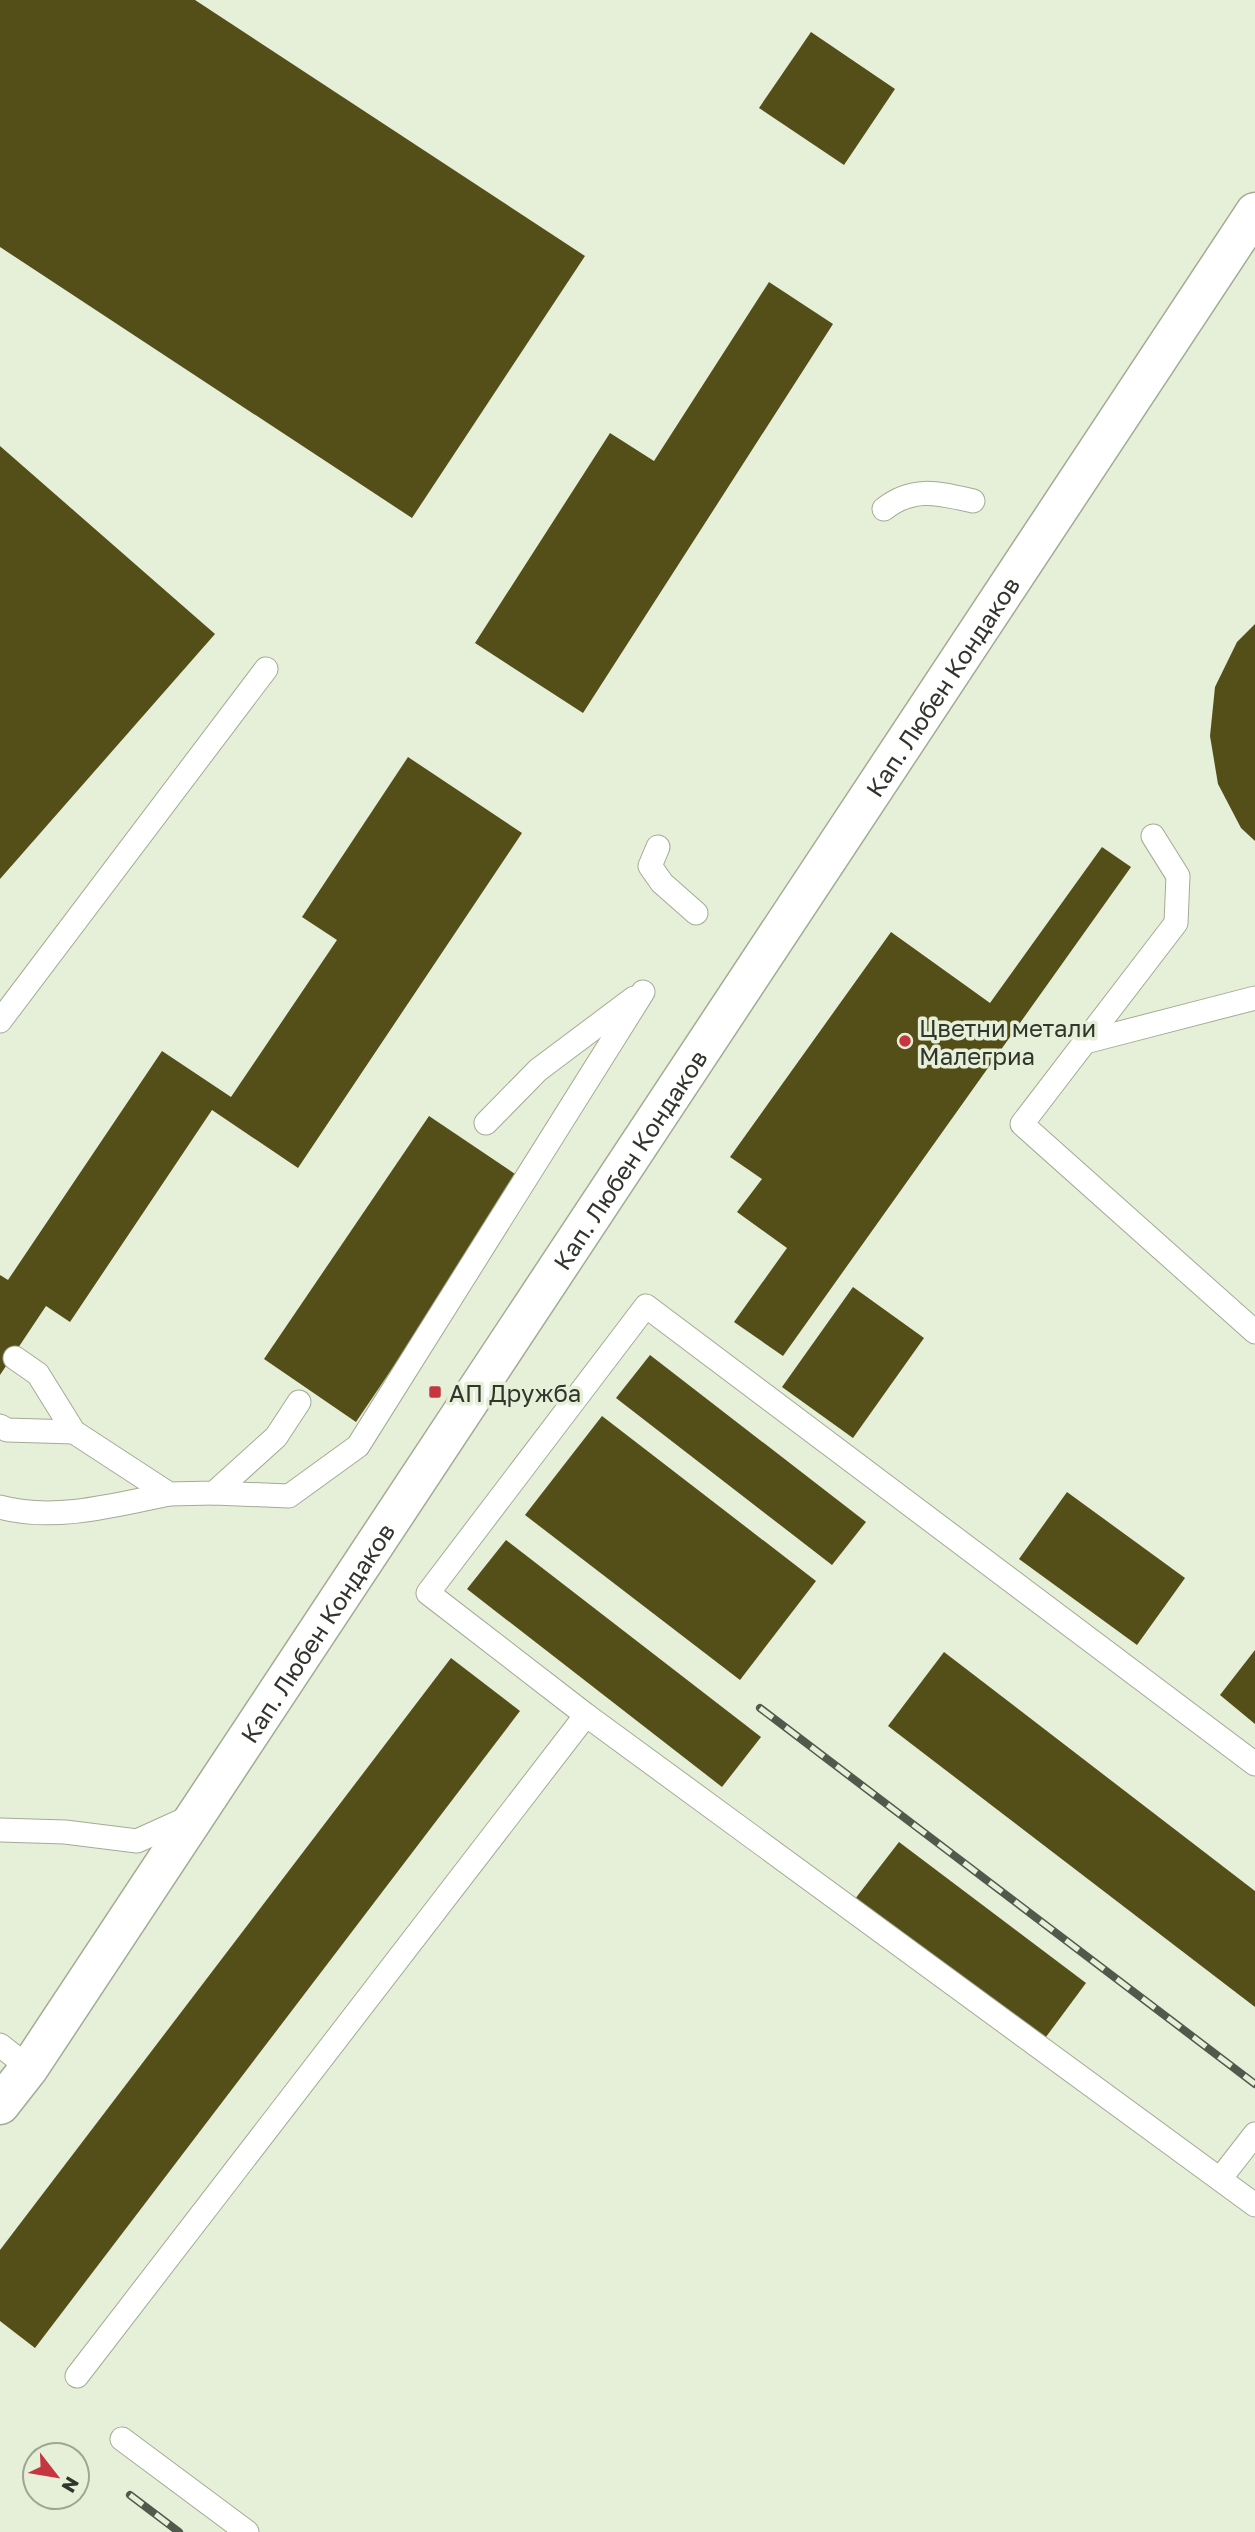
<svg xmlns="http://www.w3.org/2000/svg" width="1255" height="2532" viewBox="0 0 1255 2532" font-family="'Golos Text',sans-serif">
  <rect width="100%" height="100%" fill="#e6efd8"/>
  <!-- building -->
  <g fill="#544e19">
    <polygon points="0,0 195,0 585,256 412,518 0,247"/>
    <polygon points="811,32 895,89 844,165 759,108"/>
    <polygon points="769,282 833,324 583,713 475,643 610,433 654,461"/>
    <polygon points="0,446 215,634 0,879"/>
    <polygon points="1255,624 1255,841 1241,828 1218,784 1210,736 1215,687 1237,642"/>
    <polygon points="408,757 522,833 298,1168 212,1110 70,1322 46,1306 0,1375 0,1275 8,1280 162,1051 231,1097 337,940 302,917"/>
    <polygon points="1102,847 1131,867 783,1356 734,1322 787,1248 737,1212 762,1179 730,1157 891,932 990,1003"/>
    <polygon points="429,1116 521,1178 356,1422 264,1359"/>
    <polygon points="853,1287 924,1338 853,1438 782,1387"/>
    <polygon points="650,1355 866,1522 832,1565 616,1398"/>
    <polygon points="602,1416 816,1581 740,1680 525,1515"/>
    <polygon points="1067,1492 1185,1578 1137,1645 1019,1559"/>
    <polygon points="506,1540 761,1737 722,1787 467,1589"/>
    <polygon points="1255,1650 1255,1724 1220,1695"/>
    <polygon points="944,1652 1255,1891 1255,2007 888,1726"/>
    <polygon points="451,1658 520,1711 35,2348 0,2321 0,2250"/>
    <polygon points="899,1842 1086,1983 1043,2041 855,1899"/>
  </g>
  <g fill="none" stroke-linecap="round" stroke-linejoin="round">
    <defs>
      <g id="service">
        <path d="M884 509C913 486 938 493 973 501"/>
        <polyline points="1153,836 1178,876 1176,923 1022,1124 1255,1332"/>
        <polyline points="658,847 650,866 662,883 696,913"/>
        <polyline points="0,1021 266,669"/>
        <polyline points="1085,1042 1255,998"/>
        <polyline points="486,1123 538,1070 634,998"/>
        <polyline points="15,1358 38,1374 74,1432 169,1494 214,1493 276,1437 299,1402"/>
        <polyline points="0,1426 7,1430 74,1432"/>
        <polyline points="214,1493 289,1496 358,1446 643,992"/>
        <path d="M0 1507C54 1522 116 1505 169 1494"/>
        <polyline points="586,1715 428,1593 646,1306 1255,1764"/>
        <polyline points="0,1830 65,1832 137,1841 190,1817"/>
        <polyline points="0,2045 29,2068"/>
        <polyline points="1220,2179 1255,2134"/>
        <polyline points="77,2376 586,1715 1255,2205"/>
        <polyline points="122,2439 247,2532"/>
      </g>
      <g id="minor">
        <path id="s1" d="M0 2105 29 2068 1255 212"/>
      </g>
    </defs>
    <!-- service casing -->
    <use href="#service" stroke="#a3ab95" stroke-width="25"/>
    <!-- minor casing -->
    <use href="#minor" stroke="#a3ab95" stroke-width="41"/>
    <!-- service -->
    <use href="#service" stroke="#fff" stroke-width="23"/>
    <!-- minor -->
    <use href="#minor" stroke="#fff" stroke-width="38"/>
    <defs>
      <g id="rail">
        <polyline points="760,1708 1255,2084"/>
        <polyline points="130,2495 179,2532"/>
      </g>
    </defs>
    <!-- rail casing -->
    <use href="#rail" stroke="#53584c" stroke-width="8"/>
    <!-- rail -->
    <use href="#rail" stroke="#e6efd8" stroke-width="5" stroke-dasharray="16" stroke-linecap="butt"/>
  </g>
  <!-- markers -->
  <g fill="#c63641" stroke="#e6efd8" stroke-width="2.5">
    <circle cx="905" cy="1041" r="7"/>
    <rect x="428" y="1385" width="14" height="14" rx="3.5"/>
  </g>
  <g text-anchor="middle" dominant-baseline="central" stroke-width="7" stroke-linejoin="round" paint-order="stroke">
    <!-- street labels -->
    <g font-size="24" fill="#31352c" stroke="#e6efd8">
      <text stroke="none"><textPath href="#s1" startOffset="1703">Кап. Любен Кондаков</textPath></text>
      <text stroke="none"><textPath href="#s1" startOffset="1136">Кап. Любен Кондаков</textPath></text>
      <text stroke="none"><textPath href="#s1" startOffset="569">Кап. Любен Кондаков</textPath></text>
    </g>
    <!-- poi labels -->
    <g font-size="24" fill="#31352c" stroke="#e6efd8" text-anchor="start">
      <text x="919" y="1027">Цветни метали<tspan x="919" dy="28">Малегриа</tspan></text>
      <text x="449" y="1392">АП Дружба</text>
    </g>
  </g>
  <!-- north arrow -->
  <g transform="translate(56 2476) rotate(121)"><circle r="33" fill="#e6efd8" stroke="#9ea593" stroke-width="2"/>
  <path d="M0-5L12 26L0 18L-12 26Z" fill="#c63641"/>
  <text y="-10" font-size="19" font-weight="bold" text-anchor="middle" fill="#31352c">N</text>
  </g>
</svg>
